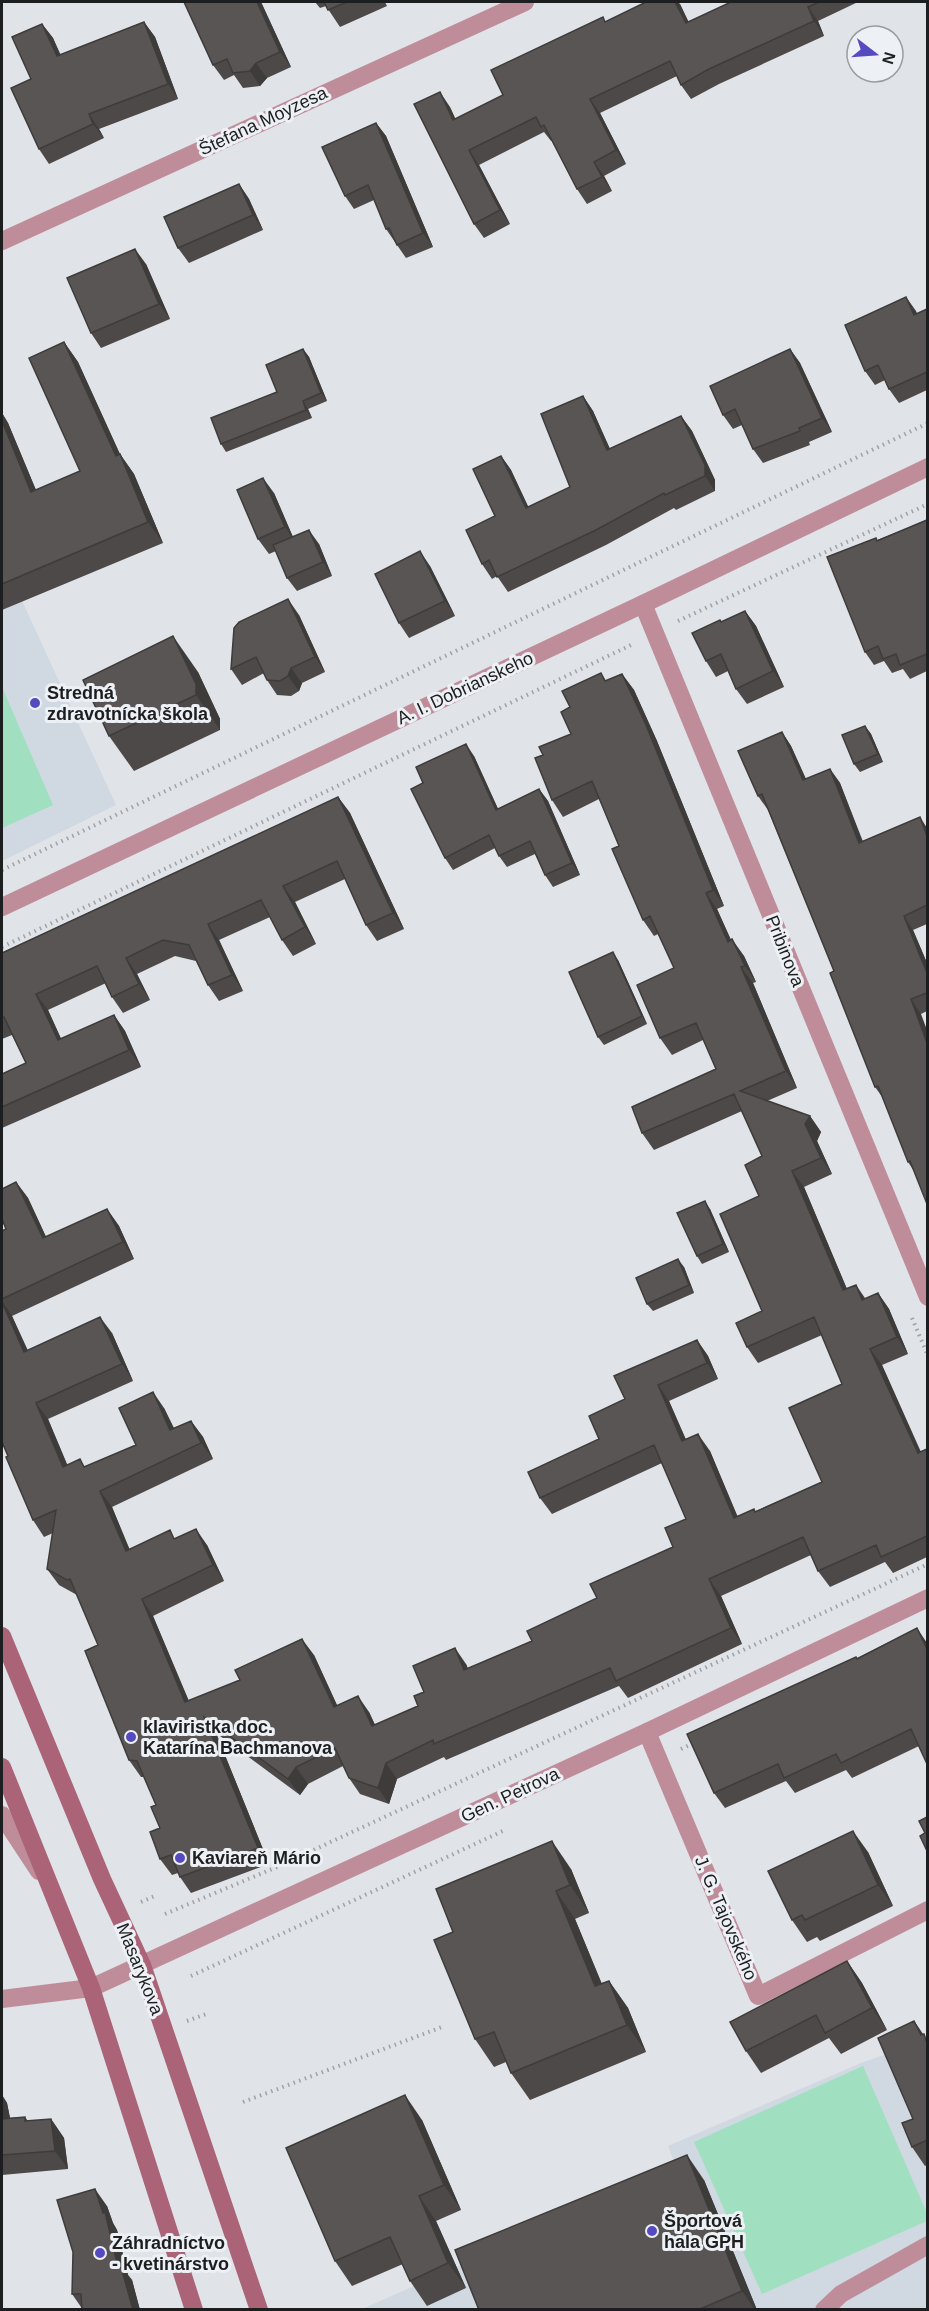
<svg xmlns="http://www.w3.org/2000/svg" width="929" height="2311" viewBox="0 0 929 2311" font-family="Helvetica,sans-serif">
  <rect width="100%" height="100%" fill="#e0e3e7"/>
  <!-- built -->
  <g fill="#d0d8e2">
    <polygon points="2,530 163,543 22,601 116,805 2,861"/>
    <polygon points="927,2040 927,2309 360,2310 677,2169 668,2146 861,2063"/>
  </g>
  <!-- green -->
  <g fill="#a0e0c1">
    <polygon points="2,687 53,805 2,828"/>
    <polygon points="863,2066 927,2213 927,2221 762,2294 694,2142"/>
  </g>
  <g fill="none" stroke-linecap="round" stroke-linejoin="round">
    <!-- path -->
    <g stroke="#a0a2a5" stroke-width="4" stroke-dasharray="1.5 4.5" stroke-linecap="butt">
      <polyline points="678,621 928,504"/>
      <polyline points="2,870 928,423"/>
      <polyline points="2,947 631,645"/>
      <polyline points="912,1318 928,1356"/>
      <polyline points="681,1749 696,1742"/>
      <polyline points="141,1902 157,1895"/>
      <polyline points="165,1914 277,1867 928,1564"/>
      <polyline points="191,1976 505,1830"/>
      <polyline points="187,2021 206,2014"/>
      <polyline points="243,2102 442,2027"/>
    </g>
    <!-- lane -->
    <g stroke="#bf8d9a" stroke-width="18">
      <polyline points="2,1815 39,1871"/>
      <polyline points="824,2310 841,2294 928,2245"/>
    </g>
    <!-- street -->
    <g stroke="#bf8d9a" stroke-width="18">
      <polyline points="2,241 525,2"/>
      <polyline points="643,604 928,1297"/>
      <polyline points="2,907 643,604 928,467"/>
      <polyline points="647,1732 758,1996 928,1910"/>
      <polyline points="2,1999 91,1988 647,1732 928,1598"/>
    </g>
    <!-- secondary -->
    <g stroke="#aa6377" stroke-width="18">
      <polyline points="2,1636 102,1879 142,1965 259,2310"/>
      <polyline points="2,1767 91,1988 194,2310"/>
    </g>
  </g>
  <!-- wall -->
  <g fill="#4d4948">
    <polygon points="184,2 261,2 291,67 267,78 260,86 243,88 234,75 224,80 213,65"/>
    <polygon points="315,2 385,2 387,6 340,27 326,6 320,8"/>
    <polygon points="731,2 858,2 818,21 824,36 719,84 691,99 681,85 677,76 600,113 626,164 604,176 612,191 587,204 577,189 552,141 551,141 544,132 479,165 510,224 484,238 474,224 450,107 455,119 503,95 603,17 605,22 680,4 688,22"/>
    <polygon points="144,22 155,37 178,99 99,129 104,138 49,164 39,149 31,79 42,24 53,38 60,55"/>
    <polygon points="376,123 386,136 433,247 406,258 386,229 374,200 354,209 345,196"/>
    <polygon points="239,184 249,199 263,230 189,263 178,248"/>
    <polygon points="146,264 170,319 101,348 91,333"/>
    <polygon points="906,297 917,314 927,309 927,390 899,403 889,389 885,380 875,385 865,371"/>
    <polygon points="64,342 78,362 120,454 134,474 163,543 2,610 2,413 8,423 36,490 80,471"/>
    <polygon points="303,349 309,357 327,401 308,409 312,418 226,452 221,444 277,392"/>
    <polygon points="790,349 800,363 832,432 809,442 810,445 763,463 753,449 742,425 733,429 723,415"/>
    <polygon points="583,396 593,411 610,449 681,416 692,431 715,480 715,491 676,510 674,508 606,545 508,592 497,576 492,579 482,564 495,516 501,456 511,470 528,507 570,487"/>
    <polygon points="274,493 293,537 319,544 332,576 297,591 287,578 276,551 269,554 258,539"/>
    <polygon points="927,520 927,671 910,679 903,669 892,673 884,661 874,665 865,652 877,540"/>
    <polygon points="430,566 455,616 409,638 399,623"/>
    <polygon points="745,611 756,626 784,687 747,704 736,689 728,671 716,677 706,661 720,620 722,622"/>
    <polygon points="299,615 325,672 302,683 299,691 291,696 277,695 267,680 264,673 242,685 231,669"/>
    <polygon points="198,672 220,719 220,730 134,771 109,736"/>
    <polygon points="601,673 606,681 622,674 634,690 657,741 724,906 717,909 731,940 744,956 756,982 753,983 797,1088 767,1101 810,1116 821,1132 817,1141 832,1174 804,1187 847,1289 865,1299 878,1293 889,1309 908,1354 882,1365 921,1452 927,1449 927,1557 893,1573 885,1562 830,1587 818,1571 811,1555 721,1596 742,1644 628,1698 619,1686 446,1760 444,1757 397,1779 389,1804 360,1794 349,1778 343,1766 308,1784 300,1795 216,1733 269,1864 191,1893 180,1877 178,1873 172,1875 160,1859 160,1828 156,1805 144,1777 141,1777 129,1760 98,1645 77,1595 59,1585 47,1569 53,1533 44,1537 33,1520 2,1442 2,1231 6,1229 16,1182 28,1198 46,1237 107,1209 119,1226 134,1259 12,1316 27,1350 112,1333 133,1381 48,1419 67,1465 86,1467 136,1445 164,1408 174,1428 191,1421 203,1437 213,1459 112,1507 129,1549 176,1538 207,1545 224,1581 153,1616 189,1701 314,1655 337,1705 369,1712 375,1725 418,1706 424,1692 466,1664 468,1669 532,1641 673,1547 686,1519 662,1463 552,1514 540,1498 599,1439 625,1399 697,1340 708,1356 718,1379 669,1401 686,1440 710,1451 737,1516 756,1511 822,1482 842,1384 822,1335 758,1363 747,1347 762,1311 759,1196 762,1156 742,1111 654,1150 642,1133 716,1069 703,1040 672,1055 660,1038 674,968 658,934 654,936 643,920 619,846 599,799 563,817 552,800 543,755 571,734 570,707"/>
    <polygon points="865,726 871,734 883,762 860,772 854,764"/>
    <polygon points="782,732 791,746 806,779 830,769 840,783 862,841 927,828 927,924 913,930 927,963 927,1011 921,1014 914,1171 908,1162 883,1098 875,1087 834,971 768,810 758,796"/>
    <polygon points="474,756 498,809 539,789 548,801 580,875 553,887 545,875 535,854 507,867 499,856 495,848 453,870 445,858"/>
    <polygon points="338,797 350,813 404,929 377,941 366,925 345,879 295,902 316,944 293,956 282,940 270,917 219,940 243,991 219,1001 208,985 196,961 175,956 137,974 150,1000 123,1013 112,997 106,983 48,1010 61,1039 114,1015 125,1031 141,1067 2,1128 2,1074 26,1063 12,1035 2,1039 2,953"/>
    <polygon points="618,960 647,1024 604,1045 598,1037"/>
    <polygon points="710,1209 729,1252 702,1264 697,1256"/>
    <polygon points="684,1267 694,1293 653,1311 647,1304"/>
    <polygon points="917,1628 919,1746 852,1778 846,1770 795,1793 786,1781 725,1808 714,1793 857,1658"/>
    <polygon points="868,1852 893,1906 820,1941 817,1937 807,1942 792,1920"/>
    <polygon points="571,1869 589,1913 575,1919 602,1984 609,1981 628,2008 646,2052 530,2100 511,2073 506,2062 494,2067 475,2039 453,1932"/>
    <polygon points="847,1961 862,1983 887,2030 841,2054 829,2038 761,2073 746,2051"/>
    <polygon points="914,2021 927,2040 927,2165 925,2166 912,2147"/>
    <polygon points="2,2095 7,2103 10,2118 25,2117 28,2121 51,2119 64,2138 68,2169 2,2175"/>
    <polygon points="422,2120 461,2210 436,2221 466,2288 427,2306 410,2281 403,2264 352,2286 335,2261"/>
    <polygon points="704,2180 757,2310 479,2310"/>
    <polygon points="107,2206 113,2223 117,2230 128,2275 132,2280 140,2310 82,2310 81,2307 72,2294"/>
  </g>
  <!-- shaded-wall -->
  <g fill="#3e3c3b">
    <polygon points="257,2 261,2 291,67 280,52"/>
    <polygon points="675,2 678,2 680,4 696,37 686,23"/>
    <polygon points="808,7 818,21 824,36 814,21"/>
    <polygon points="144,22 155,37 178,99 168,84"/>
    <polygon points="42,24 53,38 68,71 57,56"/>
    <polygon points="256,63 267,78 260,86 250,71"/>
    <polygon points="440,92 450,107 463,135 453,120"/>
    <polygon points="590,99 600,113 626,164 616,150"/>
    <polygon points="89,114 99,129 104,138 93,124"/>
    <polygon points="376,123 386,136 433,247 423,233"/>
    <polygon points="469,150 479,165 510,224 500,210"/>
    <polygon points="594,162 604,176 612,191 602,177"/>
    <polygon points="239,184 249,199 263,230 253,215"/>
    <polygon points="135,249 146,264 170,319 159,304"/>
    <polygon points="906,297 916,311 924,329 914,315"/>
    <polygon points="64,342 78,362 122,459 120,454 134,474 163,543 148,522 116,456"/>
    <polygon points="303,349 309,357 327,401 321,393"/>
    <polygon points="790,349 800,363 832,432 822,418"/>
    <polygon points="583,396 593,411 617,465 607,450"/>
    <polygon points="303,401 308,409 312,418 306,410"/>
    <polygon points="2,413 8,423 45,512 31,492 2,421"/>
    <polygon points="681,416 692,431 715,480 715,491 705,476"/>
    <polygon points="501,456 511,470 536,523 526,508"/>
    <polygon points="263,478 274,493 295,542 285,527"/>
    <polygon points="309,530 319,544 332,576 323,562"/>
    <polygon points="420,551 430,566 455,616 445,601"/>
    <polygon points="288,599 299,615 325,672 315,657"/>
    <polygon points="745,611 756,626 784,687 773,671"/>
    <polygon points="173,636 198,672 220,719 220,730 196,695"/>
    <polygon points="291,668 302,683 299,691 288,676"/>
    <polygon points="622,674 634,690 657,741 724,906 713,890"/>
    <polygon points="865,726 871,734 883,762 878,754"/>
    <polygon points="782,732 791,746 813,795 803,780"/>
    <polygon points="466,744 474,756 504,822 496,810"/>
    <polygon points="830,769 840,783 869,857 859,843"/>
    <polygon points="539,789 548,801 580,875 572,863"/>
    <polygon points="338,797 350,813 404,929 393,913"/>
    <polygon points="920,817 927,828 927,836"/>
    <polygon points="283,886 295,902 316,944 305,927"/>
    <polygon points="706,893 717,909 739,958 728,942"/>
    <polygon points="904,916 913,930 927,963 927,973"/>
    <polygon points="208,924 219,940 243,991 232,975"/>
    <polygon points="732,939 744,956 756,982 745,966"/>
    <polygon points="613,952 618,960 647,1024 642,1016"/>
    <polygon points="126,958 137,974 150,1000 139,984"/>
    <polygon points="741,967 753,983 797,1088 786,1071"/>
    <polygon points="36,994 48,1010 69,1056 58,1040"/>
    <polygon points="911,999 921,1014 927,1030 927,1043"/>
    <polygon points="114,1015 125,1031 141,1067 129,1050"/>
    <polygon points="810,1116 821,1132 817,1141 832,1174 821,1158 805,1124"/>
    <polygon points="792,1171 804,1187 854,1306 843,1290"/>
    <polygon points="16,1182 28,1198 54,1254 43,1238"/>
    <polygon points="705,1201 710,1209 729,1252 723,1244"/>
    <polygon points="107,1209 119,1226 134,1259 123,1242"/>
    <polygon points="678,1259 684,1267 694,1293 689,1285"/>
    <polygon points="856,1285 867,1301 862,1300"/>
    <polygon points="878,1293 889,1309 908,1354 897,1337"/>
    <polygon points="2,1301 12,1316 36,1368 24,1352"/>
    <polygon points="100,1317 112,1333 133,1381 122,1364"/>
    <polygon points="697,1340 708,1356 718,1379 707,1363"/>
    <polygon points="870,1349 882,1365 927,1467 918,1453"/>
    <polygon points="658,1385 669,1401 694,1458 682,1441"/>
    <polygon points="153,1392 164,1408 182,1446 170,1430"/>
    <polygon points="36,1403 48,1419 75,1483 63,1467"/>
    <polygon points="191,1421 203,1437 213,1459 201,1443"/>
    <polygon points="698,1434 710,1451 745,1534 734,1518"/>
    <polygon points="100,1491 112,1507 137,1567 126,1551"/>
    <polygon points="196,1529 207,1545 224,1581 213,1565"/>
    <polygon points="709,1579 721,1596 742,1644 731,1628"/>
    <polygon points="142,1599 153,1616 196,1719 185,1702"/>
    <polygon points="917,1628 927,1643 927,1649"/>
    <polygon points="302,1639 314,1655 345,1723 334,1707"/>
    <polygon points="455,1648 466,1664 476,1687 464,1670"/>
    <polygon points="358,1696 369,1712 383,1742 372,1726"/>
    <polygon points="204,1717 216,1733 269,1864 258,1848"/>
    <polygon points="386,1763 397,1779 389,1804 378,1788"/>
    <polygon points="296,1767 308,1784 300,1795 288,1779"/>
    <polygon points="853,1831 868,1852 893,1906 878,1885"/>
    <polygon points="552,1841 571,1869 589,1913 570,1885"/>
    <polygon points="556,1891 575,1919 614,2014 595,1986"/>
    <polygon points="847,1961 862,1983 887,2030 872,2008"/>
    <polygon points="609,1981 628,2008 646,2052 627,2025"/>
    <polygon points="914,2021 927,2040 927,2045 921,2035"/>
    <polygon points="2,2095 7,2103 14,2138 2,2121"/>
    <polygon points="405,2095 422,2120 461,2210 444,2185"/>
    <polygon points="51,2119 64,2138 68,2169 55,2151"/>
    <polygon points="687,2155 704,2180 757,2310 755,2310 742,2291"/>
    <polygon points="95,2189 107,2206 113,2223 117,2230 128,2275 132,2280 140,2310 133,2310 117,2263"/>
    <polygon points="419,2196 436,2221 466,2288 448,2263"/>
  </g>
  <!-- building -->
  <g fill="#595554" stroke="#3e3c3b" stroke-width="1.5">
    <polygon points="184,2 257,2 280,52 256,63 250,71 233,73 227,59 213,65"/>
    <polygon points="324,2 347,2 328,10"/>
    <polygon points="646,2 675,2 686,23 731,2 819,2 808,7 814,21 709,69 681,85 670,61 590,99 616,150 594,162 602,177 577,189 544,125 541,127 536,117 469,150 500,210 474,224 414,104 440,92 453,120 503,95 491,70 603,17 605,22"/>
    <polygon points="144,22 168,84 89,114 93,124 39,149 11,88 31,79 12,37 42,24 57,56"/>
    <polygon points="376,123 423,233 397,245 389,228 386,229 368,185 345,196 322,147"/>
    <polygon points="239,184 253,215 178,248 164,217"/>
    <polygon points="135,249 159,304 91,333 67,278"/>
    <polygon points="906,297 914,315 927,309 927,372 889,389 878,365 865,371 845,325"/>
    <polygon points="64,342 116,456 120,454 148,522 2,584 2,421 31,492 80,471 29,358"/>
    <polygon points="303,349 321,393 303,401 306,410 221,444 211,418 277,392 266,365"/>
    <polygon points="790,349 822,418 799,428 800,431 753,449 735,409 723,415 710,386"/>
    <polygon points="583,396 607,450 681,416 705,465 705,476 665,495 664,493 596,530 497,577 489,560 482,564 466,530 495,516 473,469 501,456 526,508 570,487 541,414"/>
    <polygon points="263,478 285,527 258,539 237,490"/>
    <polygon points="927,520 927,654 900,665 896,654 883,659 878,646 865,652 827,557 876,538 877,541"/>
    <polygon points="309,530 323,562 287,578 273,545"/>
    <polygon points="420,551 445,601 399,623 375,574"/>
    <polygon points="288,599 315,657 291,668 288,676 280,681 267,680 256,657 231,669 234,628 239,622"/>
    <polygon points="745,611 773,671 736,689 721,654 706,661 692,633 720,620 721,622"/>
    <polygon points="173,636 196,684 196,695 109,736 83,680"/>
    <polygon points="601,673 605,681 622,674 646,725 713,890 706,893 728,942 732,939 745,966 741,967 786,1071 740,1091 810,1116 805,1124 821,1158 792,1171 843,1290 856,1285 862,1300 878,1293 897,1337 870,1349 918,1453 927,1449 927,1536 881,1557 876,1545 818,1571 803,1537 709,1579 731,1628 616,1681 610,1668 434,1744 433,1740 386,1763 378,1788 349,1778 335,1748 296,1767 288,1779 204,1717 258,1848 180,1877 171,1855 160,1859 150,1832 160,1828 151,1807 156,1805 137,1761 129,1760 85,1651 98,1645 70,1579 67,1580 47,1569 56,1510 33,1520 6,1457 8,1456 2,1442 2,1302 24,1352 100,1317 122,1364 36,1403 63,1467 80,1459 84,1467 136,1445 119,1408 153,1392 170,1430 191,1421 201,1443 100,1491 126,1551 170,1530 174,1539 196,1529 213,1565 142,1599 185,1702 240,1680 235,1670 302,1639 334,1707 358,1696 372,1726 418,1706 414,1696 424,1692 413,1666 455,1648 464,1670 532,1641 527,1631 597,1598 590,1584 673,1547 665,1528 686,1519 654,1445 540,1498 528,1472 599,1439 589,1416 625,1399 614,1376 697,1340 707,1363 658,1385 682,1441 698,1434 734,1518 754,1509 755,1512 822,1482 789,1408 842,1384 814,1317 747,1347 736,1323 762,1311 720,1214 759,1196 745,1165 762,1156 734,1094 642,1133 632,1107 716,1069 696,1023 660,1038 637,985 674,968 650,916 643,920 612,849 619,846 592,781 552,800 535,758 543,755 539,747 571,734 561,712 570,707 562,691"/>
    <polygon points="865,726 878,754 854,764 842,735"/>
    <polygon points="782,732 803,780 830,769 859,843 920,817 927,836 927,905 904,916 927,973 927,993 911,999 927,1043 927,1204 910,1161 908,1162 878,1086 875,1087 830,973 834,971 762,794 758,796 738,751"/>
    <polygon points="466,744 496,810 539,789 572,863 545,875 530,841 499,856 489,835 445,858 411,789 423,783 416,767"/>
    <polygon points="338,797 393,913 366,925 337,861 283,886 305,927 282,940 261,900 208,924 232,975 208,985 189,945 163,940 126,958 139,984 112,997 97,966 36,994 58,1040 114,1015 129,1050 2,1107 2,1074 26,1063 4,1017 2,1018 2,953"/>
    <polygon points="613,952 642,1016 598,1037 569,972"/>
    <polygon points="16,1182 43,1238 107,1209 123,1242 2,1299 2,1231 6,1229 2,1219 2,1189"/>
    <polygon points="705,1201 723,1244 697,1256 677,1213"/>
    <polygon points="678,1259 689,1285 647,1304 636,1278"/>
    <polygon points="917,1628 927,1649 927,1764 911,1729 841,1763 836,1754 784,1778 778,1764 714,1793 687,1734 856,1657 857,1659"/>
    <polygon points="927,1817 927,1851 920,1836 925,1833 919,1821"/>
    <polygon points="853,1831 878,1885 805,1920 802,1915 792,1920 768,1871"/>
    <polygon points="552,1841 570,1885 556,1891 595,1986 609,1981 627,2025 511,2073 494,2032 475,2039 434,1940 453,1932 436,1889"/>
    <polygon points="847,1961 872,2008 825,2033 816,2015 746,2051 730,2022"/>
    <polygon points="914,2021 921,2035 924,2034 927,2043 927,2140 912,2147 902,2123 913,2119 878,2038"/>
    <polygon points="405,2095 444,2185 419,2196 448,2263 410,2281 390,2237 335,2261 286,2148"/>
    <polygon points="25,2117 25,2121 51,2119 55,2151 2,2155 2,2119"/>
    <polygon points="687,2155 742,2291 698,2310 479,2310 455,2250"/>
    <polygon points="95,2189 103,2213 105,2212 117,2263 120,2263 133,2310 82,2310 81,2294 72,2294 73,2252 57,2200"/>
  </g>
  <!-- markers -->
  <g fill="#564ac1" stroke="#edf1f5" stroke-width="2">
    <circle cx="35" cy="703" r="6"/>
    <circle cx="131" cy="1737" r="6"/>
    <circle cx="180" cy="1858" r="6"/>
    <circle cx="652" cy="2231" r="6"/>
    <circle cx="100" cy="2253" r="6"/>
  </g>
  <g text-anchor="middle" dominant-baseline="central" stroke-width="6" stroke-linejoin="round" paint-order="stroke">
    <!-- street labels -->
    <g font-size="18" fill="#1d1e1f" stroke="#edf1f5">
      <text transform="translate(263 121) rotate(-25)">Štefana Moyzesa</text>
      <text transform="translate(465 688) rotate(-25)">A. I. Dobrianskeho</text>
      <text transform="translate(785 951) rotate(68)">Pribinova</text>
      <text transform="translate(510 1795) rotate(-25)">Gen. Petrova</text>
      <text transform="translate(726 1918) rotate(67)">J. G. Tajovského</text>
      <text transform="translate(140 1969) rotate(68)">Masarykova</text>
    </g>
    <!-- poi labels -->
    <g font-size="18" font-weight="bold" fill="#1d1e1f" stroke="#edf1f5" text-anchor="start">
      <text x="47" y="693">Stredná<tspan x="47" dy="21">zdravotnícka škola</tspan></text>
      <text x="143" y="1727">klaviristka doc.<tspan x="143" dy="21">Katarína Bachmanova</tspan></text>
      <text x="192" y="1858">Kaviareň Mário</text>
      <text x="664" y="2221">Športová<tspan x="664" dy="21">hala GPH</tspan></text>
      <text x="112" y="2243">Záhradníctvo<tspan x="112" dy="21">- kvetinárstvo</tspan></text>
    </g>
  </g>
  <!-- border -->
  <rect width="929" height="2311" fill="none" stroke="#1d1e1f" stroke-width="6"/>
  <!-- north arrow -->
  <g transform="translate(875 54) rotate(107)"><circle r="28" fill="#edf1f5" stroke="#9a9d9f" stroke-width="1.5"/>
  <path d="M0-4.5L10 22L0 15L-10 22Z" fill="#564ac1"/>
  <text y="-9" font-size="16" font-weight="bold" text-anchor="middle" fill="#1d1e1f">N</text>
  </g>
</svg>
